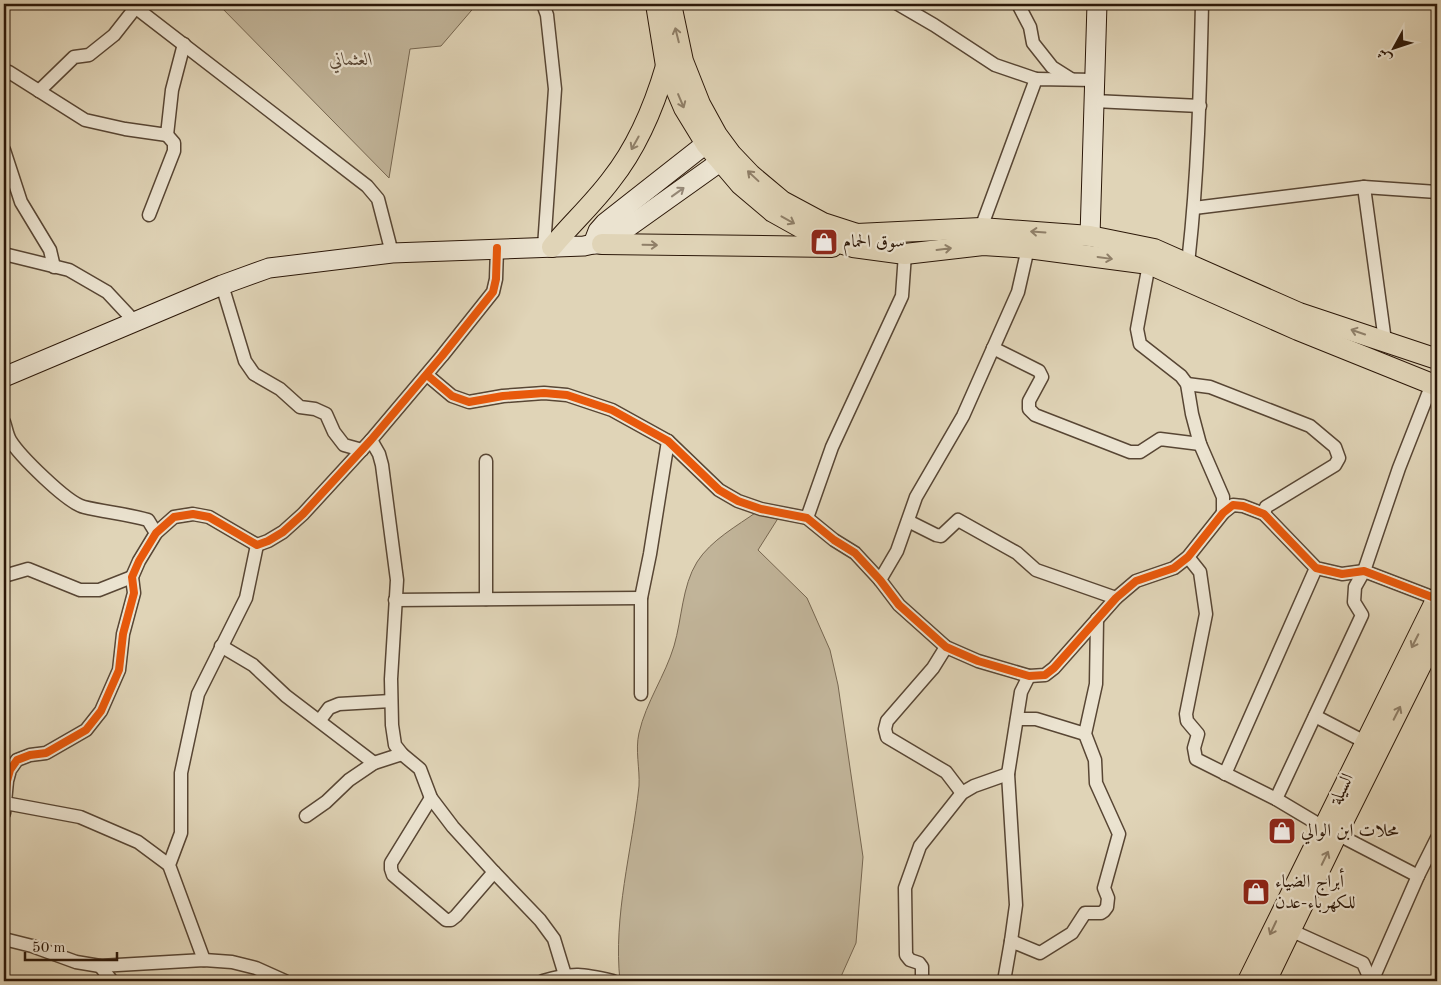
<svg xmlns="http://www.w3.org/2000/svg" width="1441" height="985" viewBox="0 0 1441 985" font-family="'Old Standard TT',Amiri,serif">
  <rect width="100%" height="100%" fill="#e0d4b7"/>
  <filter id="stains"><feTurbulence type="fractalNoise" baseFrequency=".004" numOctaves="4"/><feColorMatrix values="0 0 0 0 .2 0 0 0 0 .09 0 0 0 0 .02 0 0 0 .5 -.17"/></filter>
  <radialGradient id="worn" r=".72"><stop offset=".6" stop-color="#630" stop-opacity="0"/><stop offset="1" stop-color="#630" stop-opacity=".3"/></radialGradient>
  <!-- green -->
  <g fill="#c1b499" stroke="#766650">
    <polygon points="218,4 477,4 441,46 410,49 389,178"/>
    <path d="M758 511 782 512 758 550 807 598 830 650 838 685 863 857 856 943 839 981H620C613 916 632 851 639 786 640 769 635 750 639 733 646 702 665 676 674 646 682 619 682 586 697 562 711 540 737 526 758 511Z"/>
  </g>
  <g fill="none" stroke-linecap="round" stroke-linejoin="round">
    <defs>
      <g id="street">
        <polyline points="131,4 367,186 378,199 392,253"/>
        <polyline points="543,4 547,15 555,89 544,247"/>
        <polyline points="898,4 934,25 995,65 1036,79"/>
        <polyline points="1018,4 1030,27 1033,43 1052,67 1071,79"/>
        <polyline points="9,72 85,120 125,129 167,135 172,90 184,44"/>
        <polyline points="39,91 74,57 89,55 114,35 136,7 136,4"/>
        <polyline points="1094,101 1200,106"/>
        <polyline points="4,150 21,202 50,250 54,267"/>
        <polyline points="1364,187 1385,341"/>
        <polyline points="1194,208 1364,187 1437,192"/>
        <polyline points="149,215 174,151 174,143 167,135"/>
        <polyline points="981,228 1036,79 1095,80"/>
        <polyline points="4,254 69,270 107,292 136,323"/>
        <path d="M1188 263C1198 177 1200 91 1202 4"/>
        <polyline points="1149,264 1137,329 1140,344 1181,376 1187,384 1192,414 1200,444 1223,497 1223,513"/>
        <polyline points="222,285 245,361 254,374 280,389 300,407 315,409 326,414 334,432 344,445 362,450"/>
        <polyline points="993,348 1039,371 1042,377 1029,401 1029,409 1035,415 1130,452 1140,452 1160,439 1200,444"/>
        <polyline points="427,375 452,396 469,402 503,396 544,393 567,395 612,410 668,441 719,490 738,501 761,509 807,518 834,540 855,553 880,580 899,605 946,647 978,661 1029,676 1045,675 1054,668 1116,598 1136,581 1174,568 1188,557 1223,513 1233,505 1243,506 1264,514 1316,568 1342,574 1364,571 1437,599"/>
        <polyline points="1187,384 1210,387 1310,426 1335,447 1339,458 1335,465 1266,507 1264,514"/>
        <path d="M4 422C6 428 7 435 10 440 19 455 67 503 84 507 105 512 127 514 148 520L156 533"/>
        <polyline points="371,440 379,454 382,465 397,580 391,679 392,725 395,745 402,754 420,769 431,798 453,827 494,872 540,920 554,939 565,975 562,981"/>
        <polyline points="486,461 486,599"/>
        <polyline points="807,518 832,447 902,296 905,254"/>
        <polyline points="908,521 936,535 941,536 958,520 1017,553 1036,570 1116,598"/>
        <polyline points="1188,557 1200,572 1206,614 1186,714 1187,721 1198,734 1194,748 1196,759 1276,799 1323,827"/>
        <polyline points="4,576 28,569 80,590 99,590 132,577"/>
        <polyline points="880,580 897,551 916,497 963,416 1018,292 1028,248"/>
        <polyline points="395,600 641,598"/>
        <polyline points="221,646 253,665 286,696 374,763"/>
        <polyline points="946,647 933,668 887,721 885,729 887,737 946,772 962,793"/>
        <polyline points="641,694 641,598 650,554 668,441"/>
        <polyline points="1315,716 1365,742"/>
        <polyline points="1017,719 1036,719 1085,734"/>
        <polyline points="320,720 329,708 339,704 391,701"/>
        <polyline points="1225,774 1316,568"/>
        <polyline points="431,798 391,863 391,869 393,875 446,920 451,920 456,916 494,872"/>
        <polyline points="1276,799 1362,615 1354,602 1355,587 1364,571 1399,468 1432,384"/>
        <polyline points="5,803 80,817 138,842 169,865"/>
        <polyline points="4,813 7,781 10,770 17,760 30,755 46,753 86,730 101,711 119,670 123,634 134,593 132,577 139,561 156,533 174,517 193,514 209,517 257,545 268,541 283,532 303,514 371,440 442,356 493,292 496,279 497,248"/>
        <polyline points="306,816 326,802 349,780 374,763 402,754"/>
        <polyline points="1337,834 1418,876"/>
        <polyline points="1290,930 1363,963 1371,981"/>
        <polyline points="4,939 32,946 76,962 100,966 204,960 232,962 256,968 285,981"/>
        <polyline points="1011,941 1040,953 1072,933 1085,913 1101,913 1104,911 1107,907 1108,898 1104,888 1119,834 1096,783 1095,760 1085,734 1096,684 1097,619"/>
        <polyline points="204,960 169,865 181,833 181,773 198,694 246,598 257,545"/>
        <polyline points="100,966 112,981"/>
        <path d="M543 981C573 972 583 974 613 981"/>
        <polyline points="922,981 922,967 919,963 910,960 906,955 905,888 920,846 962,793 974,786 1008,774"/>
        <polyline points="1004,981 1011,941 1016,905 1008,774 1021,692 1029,676"/>
        <polyline points="1372,981 1418,876 1437,838"/>
      </g>
      <g id="secondary">
        <polyline points="1090,236 1097,4"/>
        <polyline points="593,244 598,231 605,223 717,135"/>
        <polyline points="4,377 222,285 269,268 392,253 584,246 593,244 602,244 620,233 731,154"/>
      </g>
      <g id="primary">
        <polyline points="656,4 666,66 684,108 706,144 740,184 773,212 816,236 853,247 905,254 983,245 1028,248 1149,264 1298,330 1437,386"/>
        <polyline points="671,4 683,61 700,104 717,135 731,154 751,175 782,201 823,223 857,234 981,228 1090,236 1154,249 1299,313 1437,359"/>
        <polyline points="602,244 832,247"/>
        <path d="M552 247C571 224 593 204 611 180 638 146 654 107 666 66"/>
        <polyline points="1248,981 1437,598"/>
        <polyline points="1266,981 1337,834 1437,633"/>
      </g>
    </defs>
    <!-- street casing -->
    <use href="#street" stroke="#584634" stroke-width="15"/>
    <!-- secondary casing -->
    <use href="#secondary" stroke="#2b1708" stroke-width="21"/>
    <!-- primary casing -->
    <use href="#primary" stroke="#2b1708" stroke-width="22"/>
    <!-- street -->
    <use href="#street" stroke="#ebe3d0" stroke-width="12"/>
    <!-- secondary -->
    <use href="#secondary" stroke="#ebe3d0" stroke-width="19"/>
    <!-- primary -->
    <use href="#primary" stroke="#e0d4b7" stroke-width="20"/>
    <defs>
      <g id="cycleway">
        <polyline points="427,375 452,396 469,402 503,396 544,393 567,395 612,410 668,441 719,490 738,501 761,509 807,518 834,540 855,553 880,580 899,605 946,647 978,661 1029,676 1045,675 1054,668 1116,598 1136,581 1174,568 1188,557 1223,513 1233,505 1243,506 1264,514 1316,568 1342,574 1364,571 1437,599"/>
        <polyline points="4,813 7,781 10,770 17,760 30,755 46,753 86,730 101,711 119,670 123,634 134,593 132,577 139,561 156,533 174,517 193,514 209,517 257,545 268,541 283,532 303,514 371,440 442,356 493,292 496,279 497,248"/>
      </g>
    </defs>
    <!-- cycleway casing -->
    <use href="#cycleway" stroke="#ebe3d0" stroke-width="11"/>
    <!-- cycleway -->
    <use href="#cycleway" stroke="#e8590c" stroke-width="8"/>
  </g>
  <!-- one-way arrows -->
  <defs><path id="oneway-shaft" d="M-6 0H5M1.5-3L5.5 0L1.5 3" fill="none" stroke-width="1.6" stroke-linecap="round" stroke-linejoin="round" transform="scale(1.25)"/></defs>
  <g stroke="#8f7f68">
    <use href="#oneway-shaft" transform="translate(677 35) rotate(-104)"/>
    <use href="#oneway-shaft" transform="translate(681 101) rotate(67)"/>
    <use href="#oneway-shaft" transform="translate(635 143) rotate(119)"/>
    <use href="#oneway-shaft" transform="translate(753 176) rotate(-137)"/>
    <use href="#oneway-shaft" transform="translate(788 220) rotate(29)"/>
    <use href="#oneway-shaft" transform="translate(1038 232) rotate(-176)"/>
    <use href="#oneway-shaft" transform="translate(650 245) rotate(1)"/>
    <use href="#oneway-shaft" transform="translate(944 249) rotate(-7)"/>
    <use href="#oneway-shaft" transform="translate(1105 258) rotate(8)"/>
    <use href="#oneway-shaft" transform="translate(1358 332) rotate(-161)"/>
    <use href="#oneway-shaft" transform="translate(1415 641) rotate(117)"/>
    <use href="#oneway-shaft" transform="translate(1397 713) rotate(-63)"/>
    <use href="#oneway-shaft" transform="translate(1325 858) rotate(-64)"/>
    <use href="#oneway-shaft" transform="translate(1273 928) rotate(115)"/>
  </g>
  <use stroke="#958776" href="#oneway-shaft" transform="translate(678 192) rotate(-36)"/>
  <!-- icons -->
  <defs>
    <symbol id="shop-square" viewBox="-11 -11 22 22"><rect x="-9" y="-9" width="18" height="18" rx="4" fill="#8f2418" stroke="#ebe3d0"/><path d="M-5-2.5h2.3a2.7 3.5 0 0 1 5.4 0H5L5.5 6h-11ZM-1.5-2.5h3a1.5 2.3 0 0 0-3 0Z" fill="#fff"/></symbol>
  </defs>
  <g fill-rule="evenodd">
    <use href="#shop-square" x="808" y="226" width="32" height="32"/>
    <use href="#shop-square" x="1266" y="815" width="32" height="32"/>
    <use href="#shop-square" x="1240" y="876" width="32" height="32"/>
  </g>
  <g text-anchor="middle" dominant-baseline="central" stroke-width="4.5" stroke-linejoin="round" paint-order="stroke">
    <!-- park labels -->
    <g font-size="18" font-style="italic" fill="#584634" stroke="#ebe3d0">
      <text x="351" y="60">العثماني</text>
    </g>
    <!-- poi labels -->
    <g font-size="18" fill="#2b1708" stroke="#ebe3d0" text-anchor="start">
      <text x="843" y="242">سوق الحمام</text>
      <text x="1301" y="831">محلات ابن الوالي</text>
      <text x="1275" y="882">أبراج الضياء<tspan x="1275" dy="21">للكهرباء-عدن</tspan></text>
    </g>
    <!-- street labels -->
    <g font-size="18" fill="#2b1708" stroke="#ebe3d0">
      <text transform="translate(1342 789) rotate(-64)">السيلة</text>
    </g>
  </g>
  <!-- margin -->
  <rect width="1441" height="985" fill="none" stroke="#e0d4b7" stroke-width="20"/>
  <rect x="5" y="5" width="1431" height="975" fill="none" stroke="#2b1708" stroke-width="2.5"/>
  <rect x="10" y="10" width="1421" height="965" fill="none" stroke="#2b1708"/>
  <!-- north arrow -->
  <g transform="translate(1394 48) rotate(230)" stroke="#ebe3d0" stroke-width="4" paint-order="stroke">
  <path d="M0-4L9 19L0 12L-9 19Z" fill="#2b1708"/>
  <text y="-8" font-size="14" font-weight="bold" text-anchor="middle" fill="#2b1708">ش</text>
  </g>
  <!-- scale -->
  <path d="M25 952v8h92v-8" fill="none" stroke="#2b1708" stroke-width="2.5"/>
  <text x="32" y="952" font-size="15" fill="#2b1708" stroke="#ebe3d0" stroke-width="4" paint-order="stroke">50 m</text>
  <rect width="100%" height="100%" filter="url(#stains)"/>
  <rect width="100%" height="100%" fill="url(#worn)"/>
</svg>
